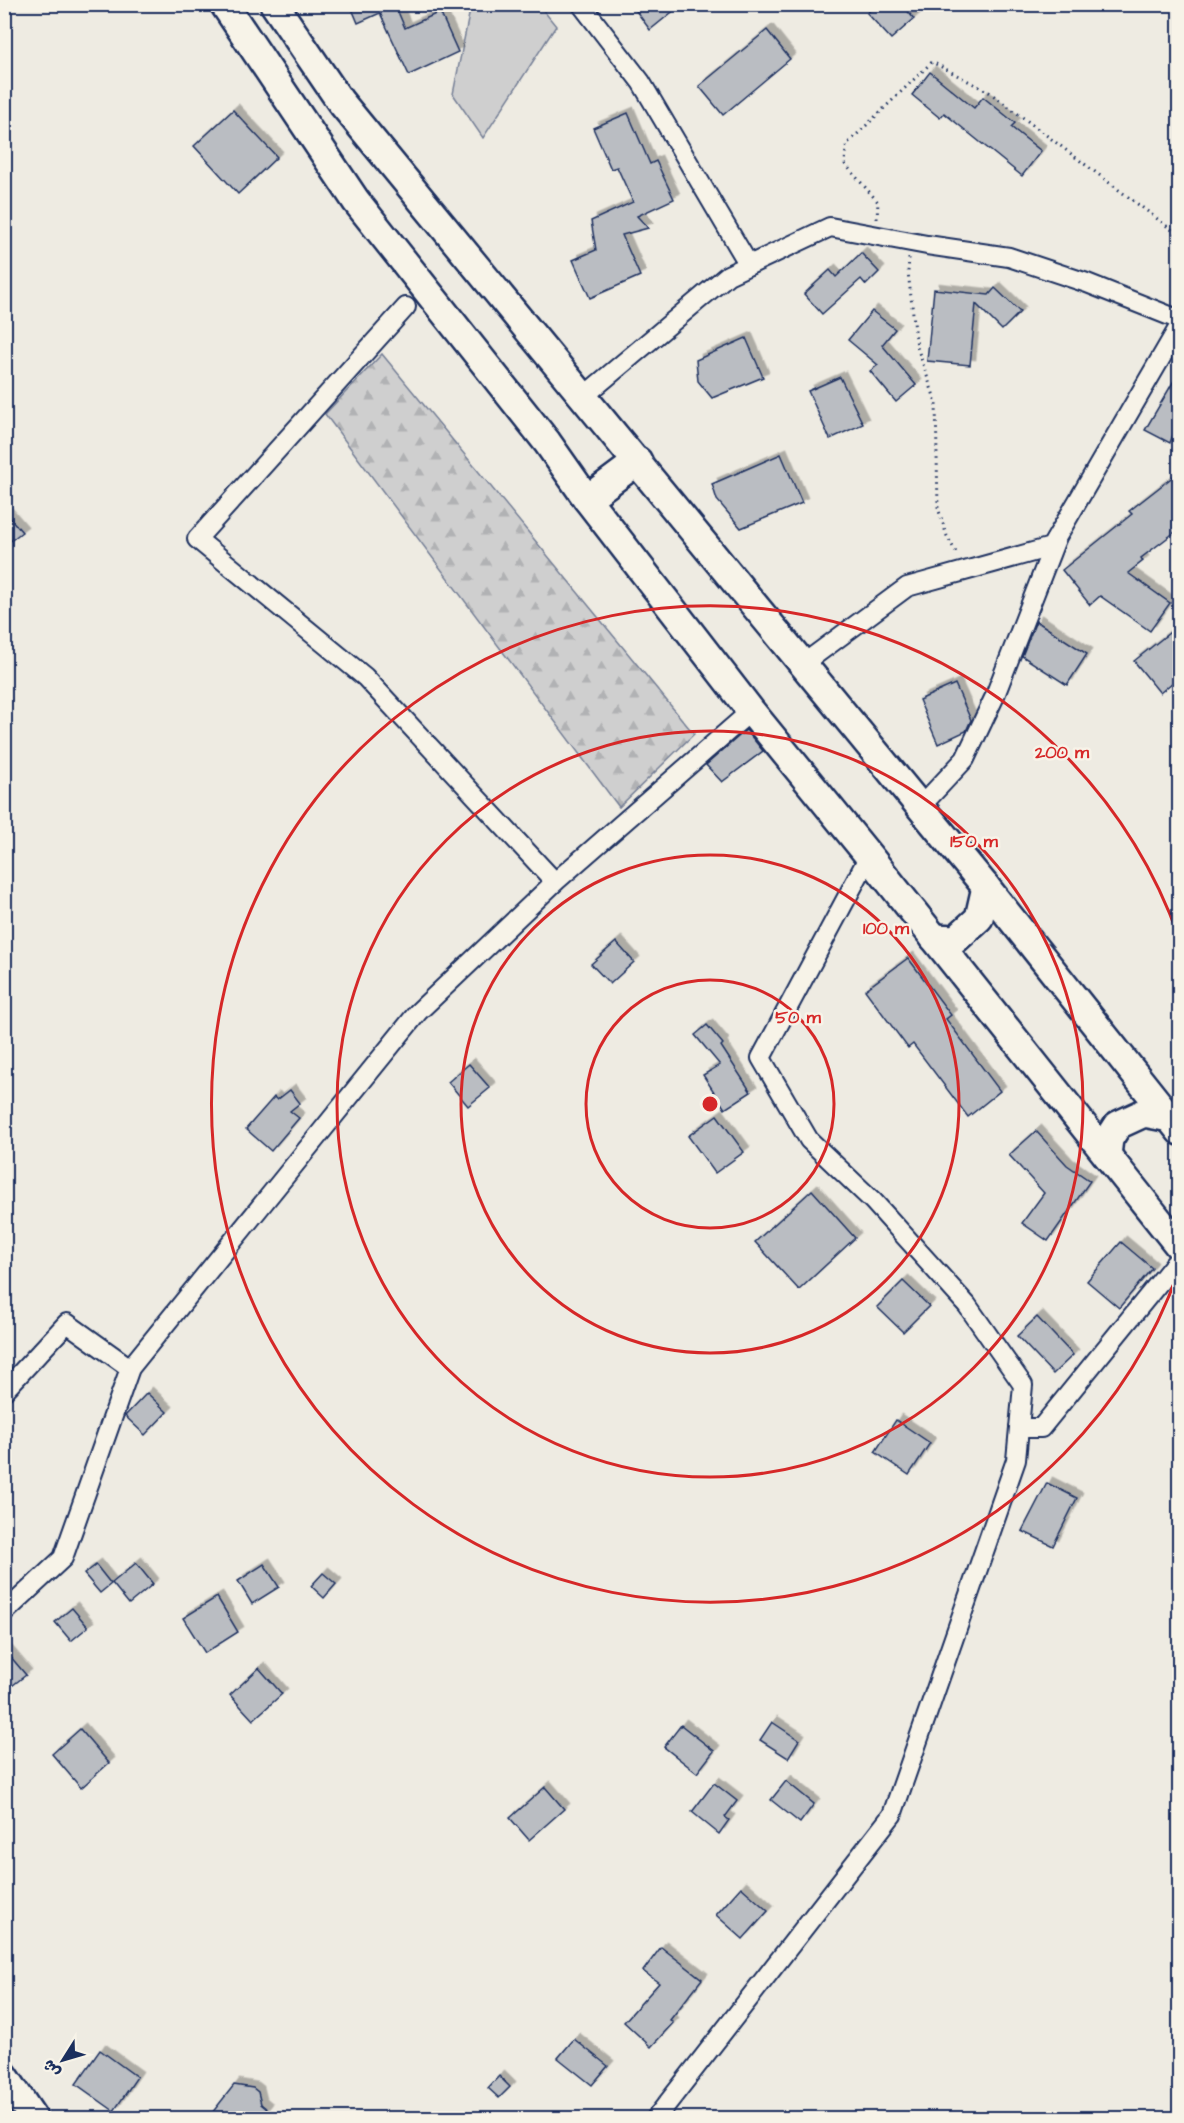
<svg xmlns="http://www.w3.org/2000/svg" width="1184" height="2123" viewBox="0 0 1184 2123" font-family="'Architects Daughter','Playpen Sans Arabic',sans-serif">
  <defs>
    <pattern id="forest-firs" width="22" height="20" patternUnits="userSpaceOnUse" patternTransform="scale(1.5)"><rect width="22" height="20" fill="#cfcfcf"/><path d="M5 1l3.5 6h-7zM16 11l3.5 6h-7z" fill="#b1b2b4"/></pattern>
    <filter id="shadow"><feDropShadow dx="5.5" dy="-5.5" stdDeviation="0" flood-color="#0004"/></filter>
  </defs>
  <rect width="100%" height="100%" fill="#eeebe2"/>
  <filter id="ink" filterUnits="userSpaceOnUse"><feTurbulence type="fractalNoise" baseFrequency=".0167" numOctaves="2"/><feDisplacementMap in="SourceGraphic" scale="12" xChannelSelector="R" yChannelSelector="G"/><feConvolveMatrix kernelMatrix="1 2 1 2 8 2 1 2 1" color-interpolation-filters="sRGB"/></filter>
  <g filter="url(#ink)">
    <!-- grass -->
    <polygon fill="#cfcfcf" stroke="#757f96" stroke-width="1.5" points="471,5 539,5 556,26 483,138 453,94"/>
    <!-- forest -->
    <polygon fill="url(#forest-firs)" stroke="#757f96" stroke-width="1.5" points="382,354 694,734 619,807 325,414"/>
    <!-- building -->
    <g fill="#babdc2" stroke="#1b2f5e" stroke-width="1.5" filter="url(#shadow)">
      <polygon points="350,4 401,4 396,7 405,28 440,12 458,52 409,75 380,13 358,23"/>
      <polygon points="631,4 682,4 650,30"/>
      <polygon points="877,4 902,4 914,19 891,39 867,13"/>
      <polygon points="767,30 790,59 723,115 699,86"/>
      <polygon points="930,72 974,108 983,97 1015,123 1011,127 1041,151 1022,176 944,113 940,118 912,95"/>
      <polygon points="233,110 277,157 238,194 194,146"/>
      <polygon points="628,113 650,164 656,161 674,199 637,216 648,228 622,235 640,276 590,298 573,260 596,250 591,221 633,202 617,167 611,169 593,128"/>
      <polygon points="861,253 879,272 866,285 861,279 822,314 804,294 830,270 836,277"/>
      <polygon points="995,288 1020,312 1002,330 976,304 970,365 927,361 934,289 989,295"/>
      <polygon points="872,311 895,329 882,345 916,385 896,402 870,371 878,365 848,340"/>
      <polygon points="746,338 763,377 712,398 698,381 696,360"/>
      <polygon points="1179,372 1179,435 1174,432 1170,443 1145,430"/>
      <polygon points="840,377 863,424 830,439 808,391"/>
      <polygon points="781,454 802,503 741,528 717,500 712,484"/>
      <polygon points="1179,472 1179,529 1141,558 1143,561 1128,573 1170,603 1150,631 1100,596 1090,605 1062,570 1132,514 1129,511"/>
      <polygon points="4,511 22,532 4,546"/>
      <polygon points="1036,621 1087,654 1067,685 1022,656"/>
      <polygon points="1179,625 1179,677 1160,693 1134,661"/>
      <polygon points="955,684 971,720 966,731 938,744 919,700"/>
      <polygon points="746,730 763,751 722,782 706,765"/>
      <polygon points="616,942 634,962 610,984 591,964"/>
      <polygon points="908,958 951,1015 946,1019 1000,1091 968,1117 913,1044 908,1048 865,990"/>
      <polygon points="707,1025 723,1044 721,1046 751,1092 725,1109 703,1075 720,1065 695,1035"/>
      <polygon points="469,1064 490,1088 468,1106 448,1082"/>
      <polygon points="290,1090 300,1103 290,1111 299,1118 271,1151 246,1129 274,1097 277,1100"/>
      <polygon points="717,1115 744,1152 715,1173 688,1136"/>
      <polygon points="1036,1131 1067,1165 1090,1181 1048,1241 1022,1223 1044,1193 1009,1155"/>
      <polygon points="812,1190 855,1238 799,1290 755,1242"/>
      <polygon points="1121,1242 1152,1268 1119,1308 1087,1281"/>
      <polygon points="903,1281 929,1306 903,1332 877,1307"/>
      <polygon points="1037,1317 1073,1355 1053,1374 1017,1336"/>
      <polygon points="147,1393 167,1412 145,1435 125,1416"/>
      <polygon points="896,1420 930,1443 909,1475 875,1452"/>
      <polygon points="1047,1483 1077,1498 1053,1546 1022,1531"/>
      <polygon points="136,1563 153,1584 129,1604 112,1583"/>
      <polygon points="264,1564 279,1587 252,1604 238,1581"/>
      <polygon points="96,1565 111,1584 100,1593 84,1574"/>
      <polygon points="323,1573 336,1584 324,1598 311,1586"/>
      <polygon points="217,1597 238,1632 205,1653 183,1618"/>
      <polygon points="72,1608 88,1627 71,1641 55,1622"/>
      <polygon points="4,1649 26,1675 4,1692"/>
      <polygon points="259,1668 282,1694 253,1720 230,1695"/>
      <polygon points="772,1722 799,1740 788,1758 760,1740"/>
      <polygon points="681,1725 714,1751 697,1773 664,1747"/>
      <polygon points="80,1729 109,1763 81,1788 52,1754"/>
      <polygon points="786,1781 814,1804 800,1823 771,1800"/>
      <polygon points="714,1783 737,1801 725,1817 729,1820 719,1834 692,1812"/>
      <polygon points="545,1787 564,1809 529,1840 510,1818"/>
      <polygon points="741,1887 768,1911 743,1939 716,1915"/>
      <polygon points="661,1947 702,1979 670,2020 673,2023 651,2047 624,2022 659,1983 643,1971"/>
      <polygon points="574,2039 608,2066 592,2085 558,2058"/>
      <polygon points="100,2050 137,2077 114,2111 76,2084"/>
      <polygon points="499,2076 510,2087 499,2098 488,2088"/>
      <polygon points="234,2085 253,2088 258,2092 261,2104 267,2109 260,2118 208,2118"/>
    </g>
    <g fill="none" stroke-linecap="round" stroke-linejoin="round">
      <defs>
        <g id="street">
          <polyline points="581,4 641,82 749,265"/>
          <polyline points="406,307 197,539 365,677 555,882"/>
          <polyline points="583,397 728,275 830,227 927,245 1009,257 1087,283 1180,320"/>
          <polyline points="803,664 907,587 1051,547 1180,325"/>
          <polyline points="921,806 965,759 994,698 1056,539"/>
          <polyline points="4,1391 67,1323 130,1368"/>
          <polyline points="1019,1428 1041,1428 1180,1257"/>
          <polyline points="4,1613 63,1558 130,1368 418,1012 555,882 751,711"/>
          <polyline points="656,2118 892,1815 1016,1460 1023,1385 967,1305 873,1201 809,1140 761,1058 869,856"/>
        </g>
        <g id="secondary">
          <polyline points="224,4 356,201 547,442 587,499 751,711 869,856 1180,1247"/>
          <polyline points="274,4 340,101 986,887 1180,1131"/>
          <polyline points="587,499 638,461"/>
          <polyline points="934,938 956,939 979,918 986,887"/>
          <polyline points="1107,1155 1109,1139 1118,1125 1144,1113 1170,1118"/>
          <polyline points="4,2075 33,2118"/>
        </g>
      </defs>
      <!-- street casing -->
      <use href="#street" stroke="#1b2f5e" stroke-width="22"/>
      <!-- secondary casing -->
      <use href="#secondary" stroke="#1b2f5e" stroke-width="32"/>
      <!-- path -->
      <g stroke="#1b2f5e" stroke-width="3" stroke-dasharray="1.5 4.5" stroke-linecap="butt">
        <polyline points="877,219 878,202 845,164 846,145 932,62 989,92 1180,236"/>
        <polyline points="909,258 908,272 917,347 936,402 938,508 947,536 958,556"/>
      </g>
      <!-- street -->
      <use href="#street" stroke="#f7f3e8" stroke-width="18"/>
      <!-- secondary -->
      <use href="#secondary" stroke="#f7f3e8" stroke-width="27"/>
    </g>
  </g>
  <!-- distance rings -->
  <g fill="none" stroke="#d62828" stroke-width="3">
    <circle cx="710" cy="1104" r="124"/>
    <circle cx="710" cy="1104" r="249"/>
    <circle cx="710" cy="1104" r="373"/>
    <path d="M1179 1270A498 498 0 1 1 1179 938"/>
  </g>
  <circle cx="710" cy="1104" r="9" fill="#d62828" stroke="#f7f3e8" stroke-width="3"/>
  <g font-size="18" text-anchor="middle" font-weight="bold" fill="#d62828" stroke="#f7f3e8" stroke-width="5" stroke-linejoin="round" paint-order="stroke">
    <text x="1062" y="758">200 m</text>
    <text x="974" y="847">150 m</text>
    <text x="886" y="934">100 m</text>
    <text x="798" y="1023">50 m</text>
  </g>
  <!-- margin -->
  <rect width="1184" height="2123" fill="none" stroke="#f7f3e8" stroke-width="24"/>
  <rect x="12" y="12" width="1160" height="2099" fill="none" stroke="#1b2f5e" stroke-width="2" filter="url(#ink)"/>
  <!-- north arrow -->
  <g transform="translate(63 2060) rotate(233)" stroke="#f7f3e8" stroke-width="4.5" paint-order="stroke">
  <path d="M0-4.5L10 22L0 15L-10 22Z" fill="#1b2f5e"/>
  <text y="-9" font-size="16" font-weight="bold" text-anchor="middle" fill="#1b2f5e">ش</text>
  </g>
</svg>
